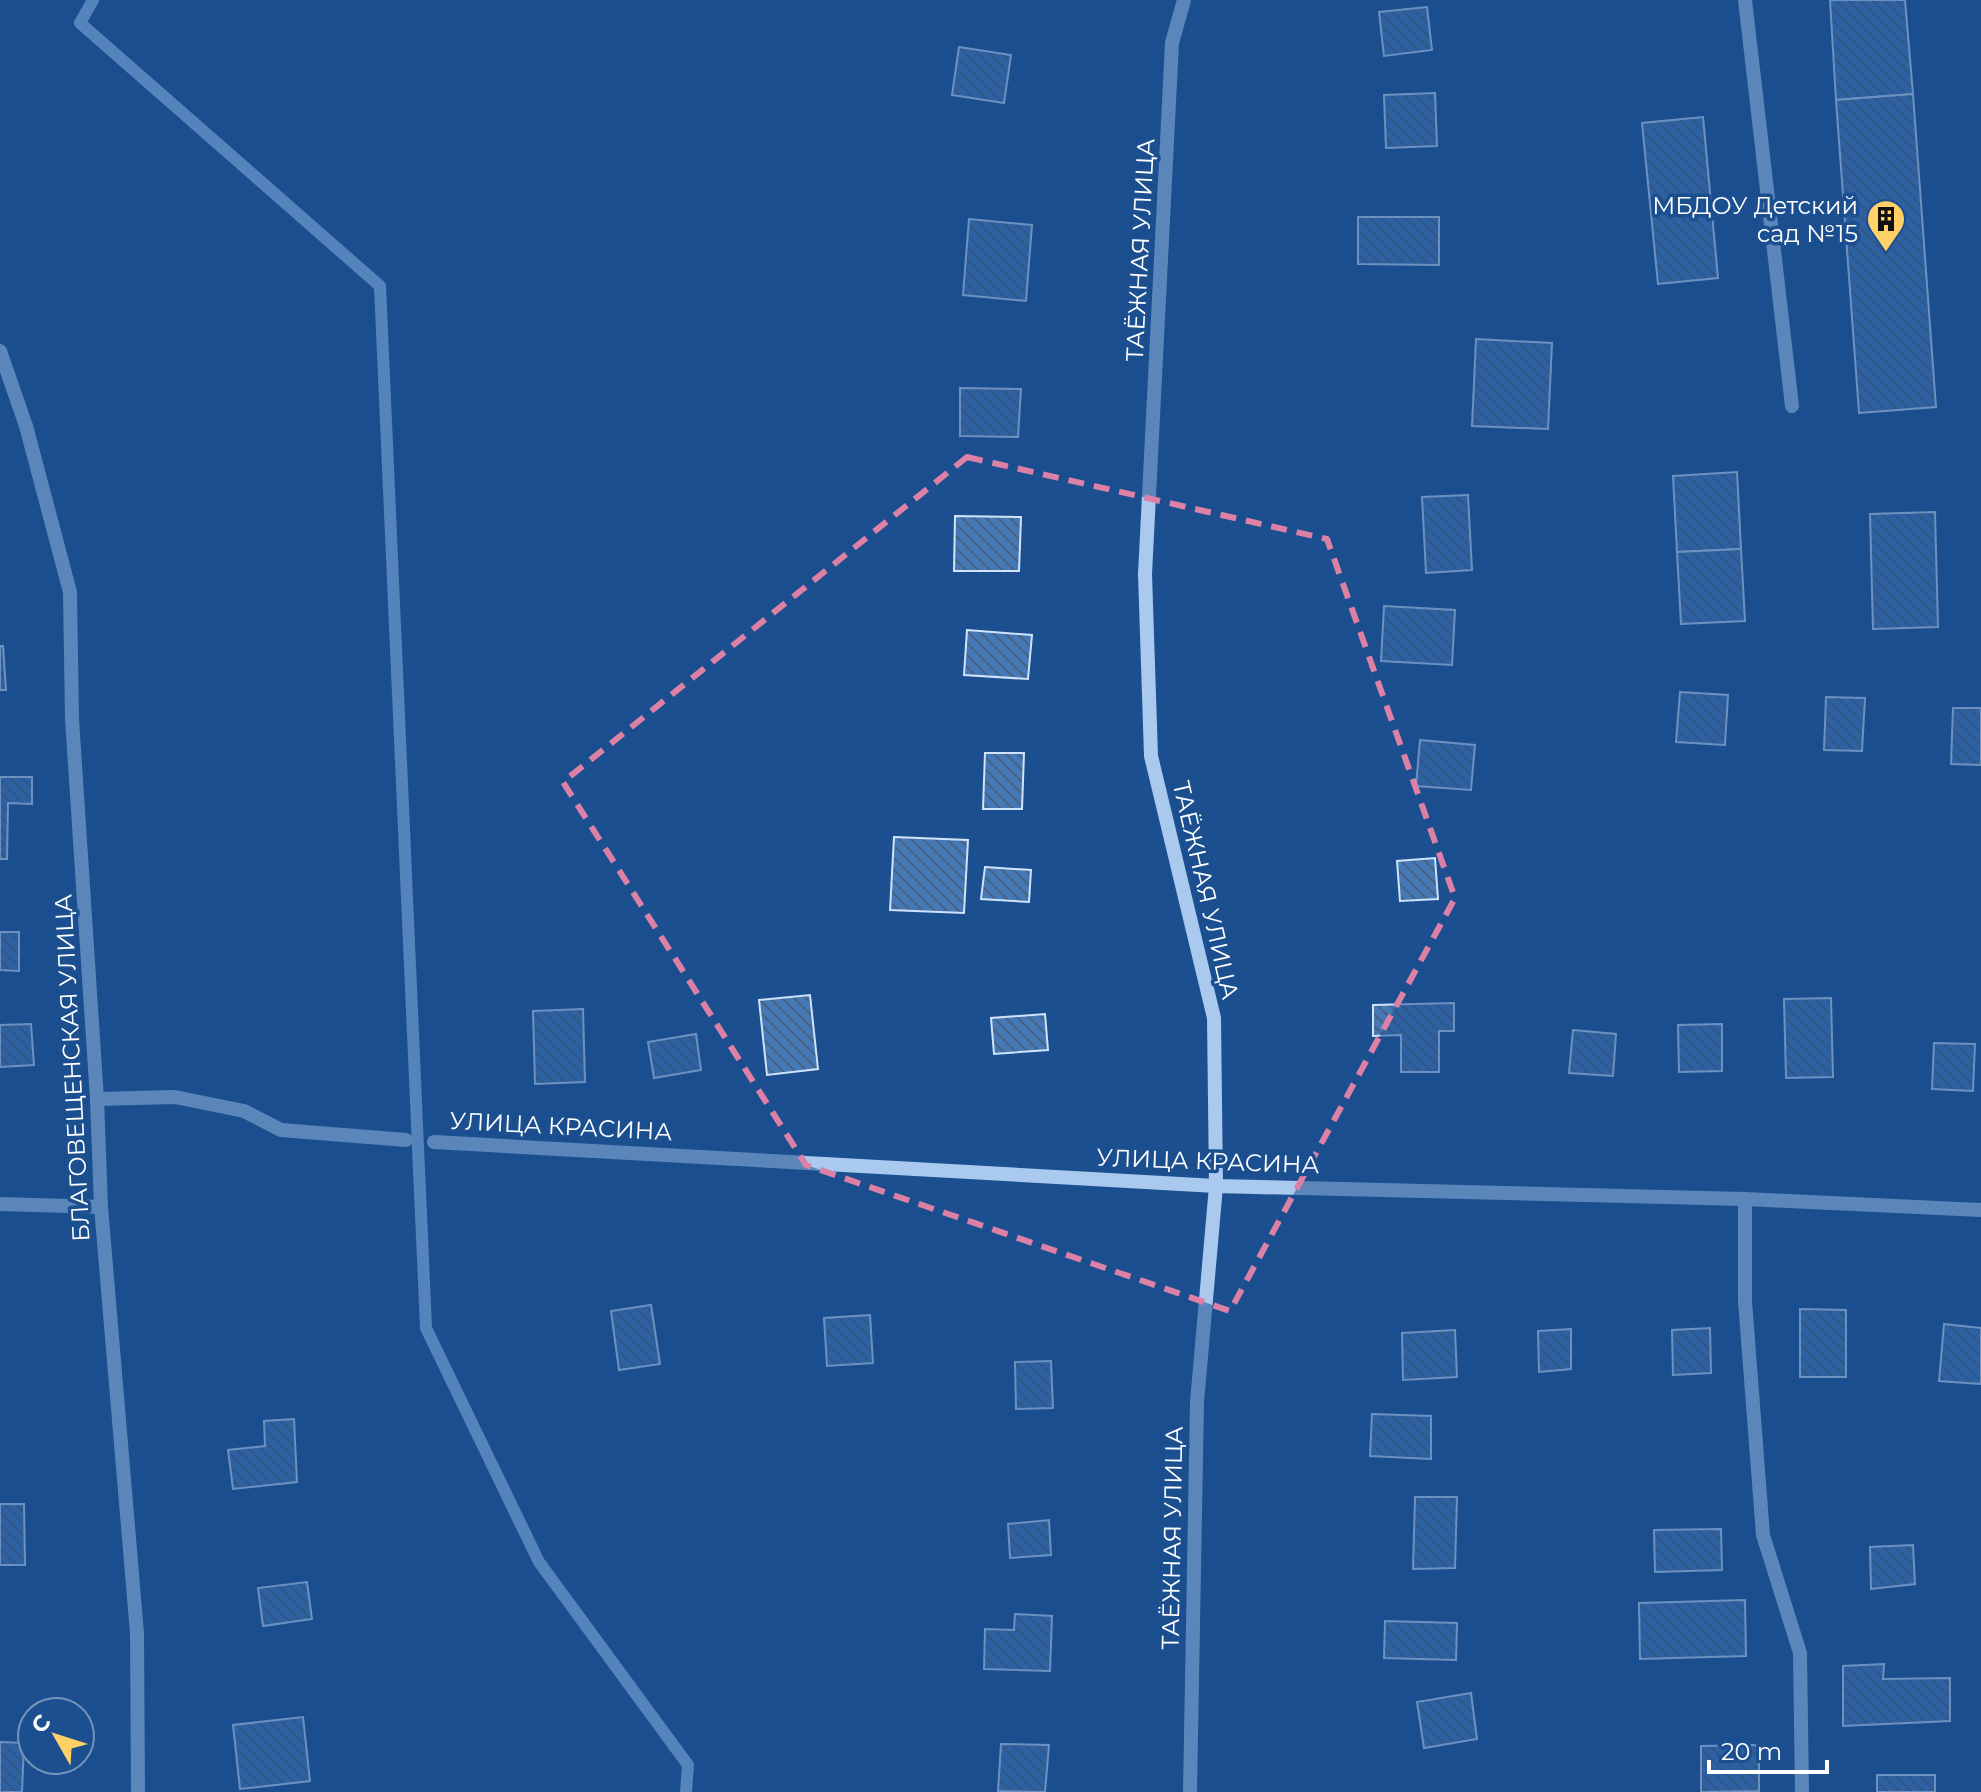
<svg xmlns="http://www.w3.org/2000/svg" width="1981" height="1792" viewBox="0 0 1981 1792" font-family="Montserrat,sans-serif">
  <defs>
    <pattern id="building-back-hatch" width="6" height="6" patternUnits="userSpaceOnUse" patternTransform="scale(2)"><rect width="6" height="6" fill="#4478b7"/><path d="M-1 5l2 2M0 0l6 6M5-1l2 2" fill="none" stroke="#486282"/></pattern>
  </defs>
  <rect width="100%" height="100%" fill="#1b4f8f"/>
  <g fill="none" stroke-linecap="round" stroke-linejoin="round">
    <!-- stream -->
    <polyline stroke="#9cc4f0" stroke-width="12" points="93,0 80,23 380,286 426,1328 539,1562 688,1765 686,1792"/>
  </g>
  <!-- building -->
  <g fill="url(#building-back-hatch)" stroke="#cfe3fa" stroke-width="2">
    <polygon points="1830,0 1905,0 1913,94 1836,100"/>
    <polygon points="1427,7 1432,50 1384,56 1379,12"/>
    <polygon points="959,47 1011,55 1004,103 952,95"/>
    <polygon points="1435,93 1437,146 1386,148 1384,95"/>
    <polygon points="1913,94 1936,407 1859,413 1836,100"/>
    <polygon points="1703,117 1718,278 1658,284 1642,123"/>
    <polygon points="1358,217 1439,217 1439,265 1358,264"/>
    <polygon points="969,219 1032,225 1026,301 963,295"/>
    <polygon points="1476,339 1552,343 1548,429 1472,426"/>
    <polygon points="960,388 1021,389 1018,437 960,436"/>
    <polygon points="1737,472 1741,549 1677,552 1673,476"/>
    <polygon points="1468,495 1472,570 1426,573 1422,497"/>
    <polygon points="1935,512 1938,627 1873,629 1870,514"/>
    <polygon points="955,516 1021,517 1019,571 954,571"/>
    <polygon points="1741,549 1745,621 1681,624 1677,552"/>
    <polygon points="1384,606 1455,610 1452,665 1381,661"/>
    <polygon points="967,630 1032,635 1028,679 964,675"/>
    <polygon points="0,646 3,646 6,690 0,690"/>
    <polygon points="1680,692 1728,695 1725,745 1676,742"/>
    <polygon points="1826,697 1865,698 1862,751 1824,750"/>
    <polygon points="1953,708 1981,708 1981,765 1951,764"/>
    <polygon points="1420,740 1475,745 1471,790 1416,786"/>
    <polygon points="985,753 1024,753 1022,809 983,809"/>
    <polygon points="0,777 32,777 32,804 8,803 7,859 0,859"/>
    <polygon points="894,837 968,840 964,913 890,910"/>
    <polygon points="1435,858 1438,899 1400,901 1397,861"/>
    <polygon points="985,867 1031,870 1029,902 981,899"/>
    <polygon points="0,932 19,932 19,971 0,970"/>
    <polygon points="810,995 818,1069 767,1075 759,1000"/>
    <polygon points="1831,998 1833,1077 1786,1078 1784,999"/>
    <polygon points="1454,1003 1454,1031 1439,1031 1439,1072 1401,1072 1401,1035 1373,1036 1373,1005"/>
    <polygon points="583,1009 585,1082 535,1084 533,1011"/>
    <polygon points="1045,1014 1048,1050 994,1054 991,1018"/>
    <polygon points="31,1024 34,1065 0,1067 0,1025"/>
    <polygon points="1722,1024 1722,1071 1679,1072 1678,1025"/>
    <polygon points="1573,1030 1616,1034 1613,1076 1569,1073"/>
    <polygon points="696,1034 701,1070 654,1078 648,1042"/>
    <polygon points="1934,1043 1975,1044 1973,1091 1932,1089"/>
    <polygon points="651,1305 660,1364 619,1370 611,1311"/>
    <polygon points="1800,1309 1846,1310 1846,1377 1800,1377"/>
    <polygon points="870,1315 873,1363 827,1366 824,1318"/>
    <polygon points="1944,1324 1981,1328 1981,1384 1939,1381"/>
    <polygon points="1710,1328 1711,1373 1673,1375 1672,1330"/>
    <polygon points="1571,1329 1571,1369 1539,1372 1538,1331"/>
    <polygon points="1455,1330 1457,1377 1403,1380 1402,1333"/>
    <polygon points="1051,1361 1053,1408 1016,1409 1015,1362"/>
    <polygon points="1372,1414 1431,1416 1431,1459 1370,1456"/>
    <polygon points="294,1419 297,1482 233,1489 228,1450 265,1446 264,1421"/>
    <polygon points="1415,1497 1457,1497 1455,1568 1413,1569"/>
    <polygon points="0,1504 24,1504 25,1565 0,1565"/>
    <polygon points="1049,1520 1051,1555 1010,1558 1008,1524"/>
    <polygon points="1721,1529 1722,1570 1655,1572 1654,1530"/>
    <polygon points="1913,1545 1915,1584 1871,1589 1870,1547"/>
    <polygon points="307,1582 312,1619 263,1626 258,1588"/>
    <polygon points="1745,1600 1746,1656 1640,1659 1639,1603"/>
    <polygon points="1015,1614 1052,1616 1050,1671 984,1669 985,1629 1014,1630"/>
    <polygon points="1385,1621 1457,1623 1456,1660 1384,1658"/>
    <polygon points="1884,1664 1883,1679 1950,1678 1950,1721 1843,1726 1843,1666"/>
    <polygon points="1471,1693 1477,1739 1424,1748 1417,1702"/>
    <polygon points="303,1717 310,1781 240,1789 233,1725"/>
    <polygon points="0,1742 24,1743 22,1792 0,1792"/>
    <polygon points="1001,1744 1049,1745 1045,1792 998,1791"/>
    <polygon points="1759,1745 1759,1791 1701,1792 1701,1746"/>
    <rect x="1877" y="1775" width="58" height="17"/>
  </g>
  <g fill="none" stroke-linecap="round" stroke-linejoin="round">
    <!-- minor -->
    <g stroke="#a9c9ee" stroke-width="14">
      <polyline points="1184,0 1172,43 1145,574 1151,756 1214,1018 1216,1186 1197,1402 1190,1792"/>
      <polyline points="1745,0 1792,406"/>
      <polyline points="0,351 26,426 70,592 72,719 97,1099 101,1207 137,1633 138,1792"/>
      <polyline points="97,1099 175,1097 244,1111 281,1130 406,1140"/>
      <polyline points="434,1142 1216,1186 1745,1199 1981,1210"/>
      <polyline points="1745,1199 1745,1301 1763,1535 1800,1653 1802,1792"/>
      <polyline points="0,1204 101,1207"/>
    </g>
  </g>
  <!-- marked area -->
  <path d="M0 0H1981V1792H0ZM967 457 1327 539 1455 898 1230 1311 806 1165 563 782Z" fill="#1b4f8f" fill-opacity=".55" fill-rule="evenodd"/>
  <path fill="none" stroke="#dd80a5" stroke-width="6" stroke-dasharray="16 10" stroke-linejoin="round" d="M967 457 1327 539 1455 898 1230 1311 806 1165 563 782Z"/>
  <!-- icons -->
  <defs>
    <symbol id="building-pin" viewBox="-11 -11 22 30"><path d="M0 17L-7.5 6A9.5 9.5 0 1 1 7.5 6Z" fill="#ffd166" stroke="#1b4f8f"/><path d="M-4-6H4V6H1V3H-1V6H-4ZM-2.5-4.3h1.7v1.8h-1.7ZM.8-4.3h1.7v1.8H.8ZM-2.5-1h1.7V.8h-1.7ZM.8-1h1.7V.8H.8Z" fill="#111"/></symbol>
  </defs>
  <g fill-rule="evenodd">
    <use href="#building-pin" x="1864" y="197" width="44" height="60"/>
  </g>
  <g text-anchor="middle" dominant-baseline="central" stroke-width="7" stroke-linejoin="round" paint-order="stroke">
    <!-- poi labels -->
    <g font-size="24" fill="#fff" stroke="#1b4f8f" text-anchor="end">
      <text x="1858" y="205">МБДОУ Детский<tspan x="1858" dy="28">сад №15</tspan></text>
    </g>
    <!-- street labels -->
    <g font-size="24" fill="#fff" stroke="#1b4f8f">
      <text transform="translate(1140 250) rotate(-87)">ТАЁЖНАЯ УЛИЦА</text>
      <text transform="translate(1206 890) rotate(77)">ТАЁЖНАЯ УЛИЦА</text>
      <text transform="translate(72 1068) rotate(-93)">БЛАГОВЕЩЕНСКАЯ УЛИЦА</text>
      <text transform="translate(561 1126) rotate(3)">УЛИЦА КРАСИНА</text>
      <text transform="translate(1208 1161) rotate(2)">УЛИЦА КРАСИНА</text>
      <text transform="translate(1172 1538) rotate(-89)">ТАЁЖНАЯ УЛИЦА</text>
    </g>
  </g>
  <!-- north arrow -->
  <g transform="translate(56 1736) rotate(309)"><circle r="38" fill="#1b4f8f" stroke="#7695bc" stroke-width="2"/>
  <path d="M0-6L14 30L0 20L-14 30Z" fill="#ffd166"/>
  <text y="-12" font-size="22" font-weight="bold" text-anchor="middle" fill="#ffffff">С</text>
  </g>
  <!-- scale -->
  <path d="M1709 1760v12h118v-12" fill="none" stroke="#ffffff" stroke-width="4"/>
  <text x="1721" y="1760" font-size="24" fill="#ffffff" stroke="#1b4f8f" stroke-width="6" paint-order="stroke">20 m</text>
</svg>
